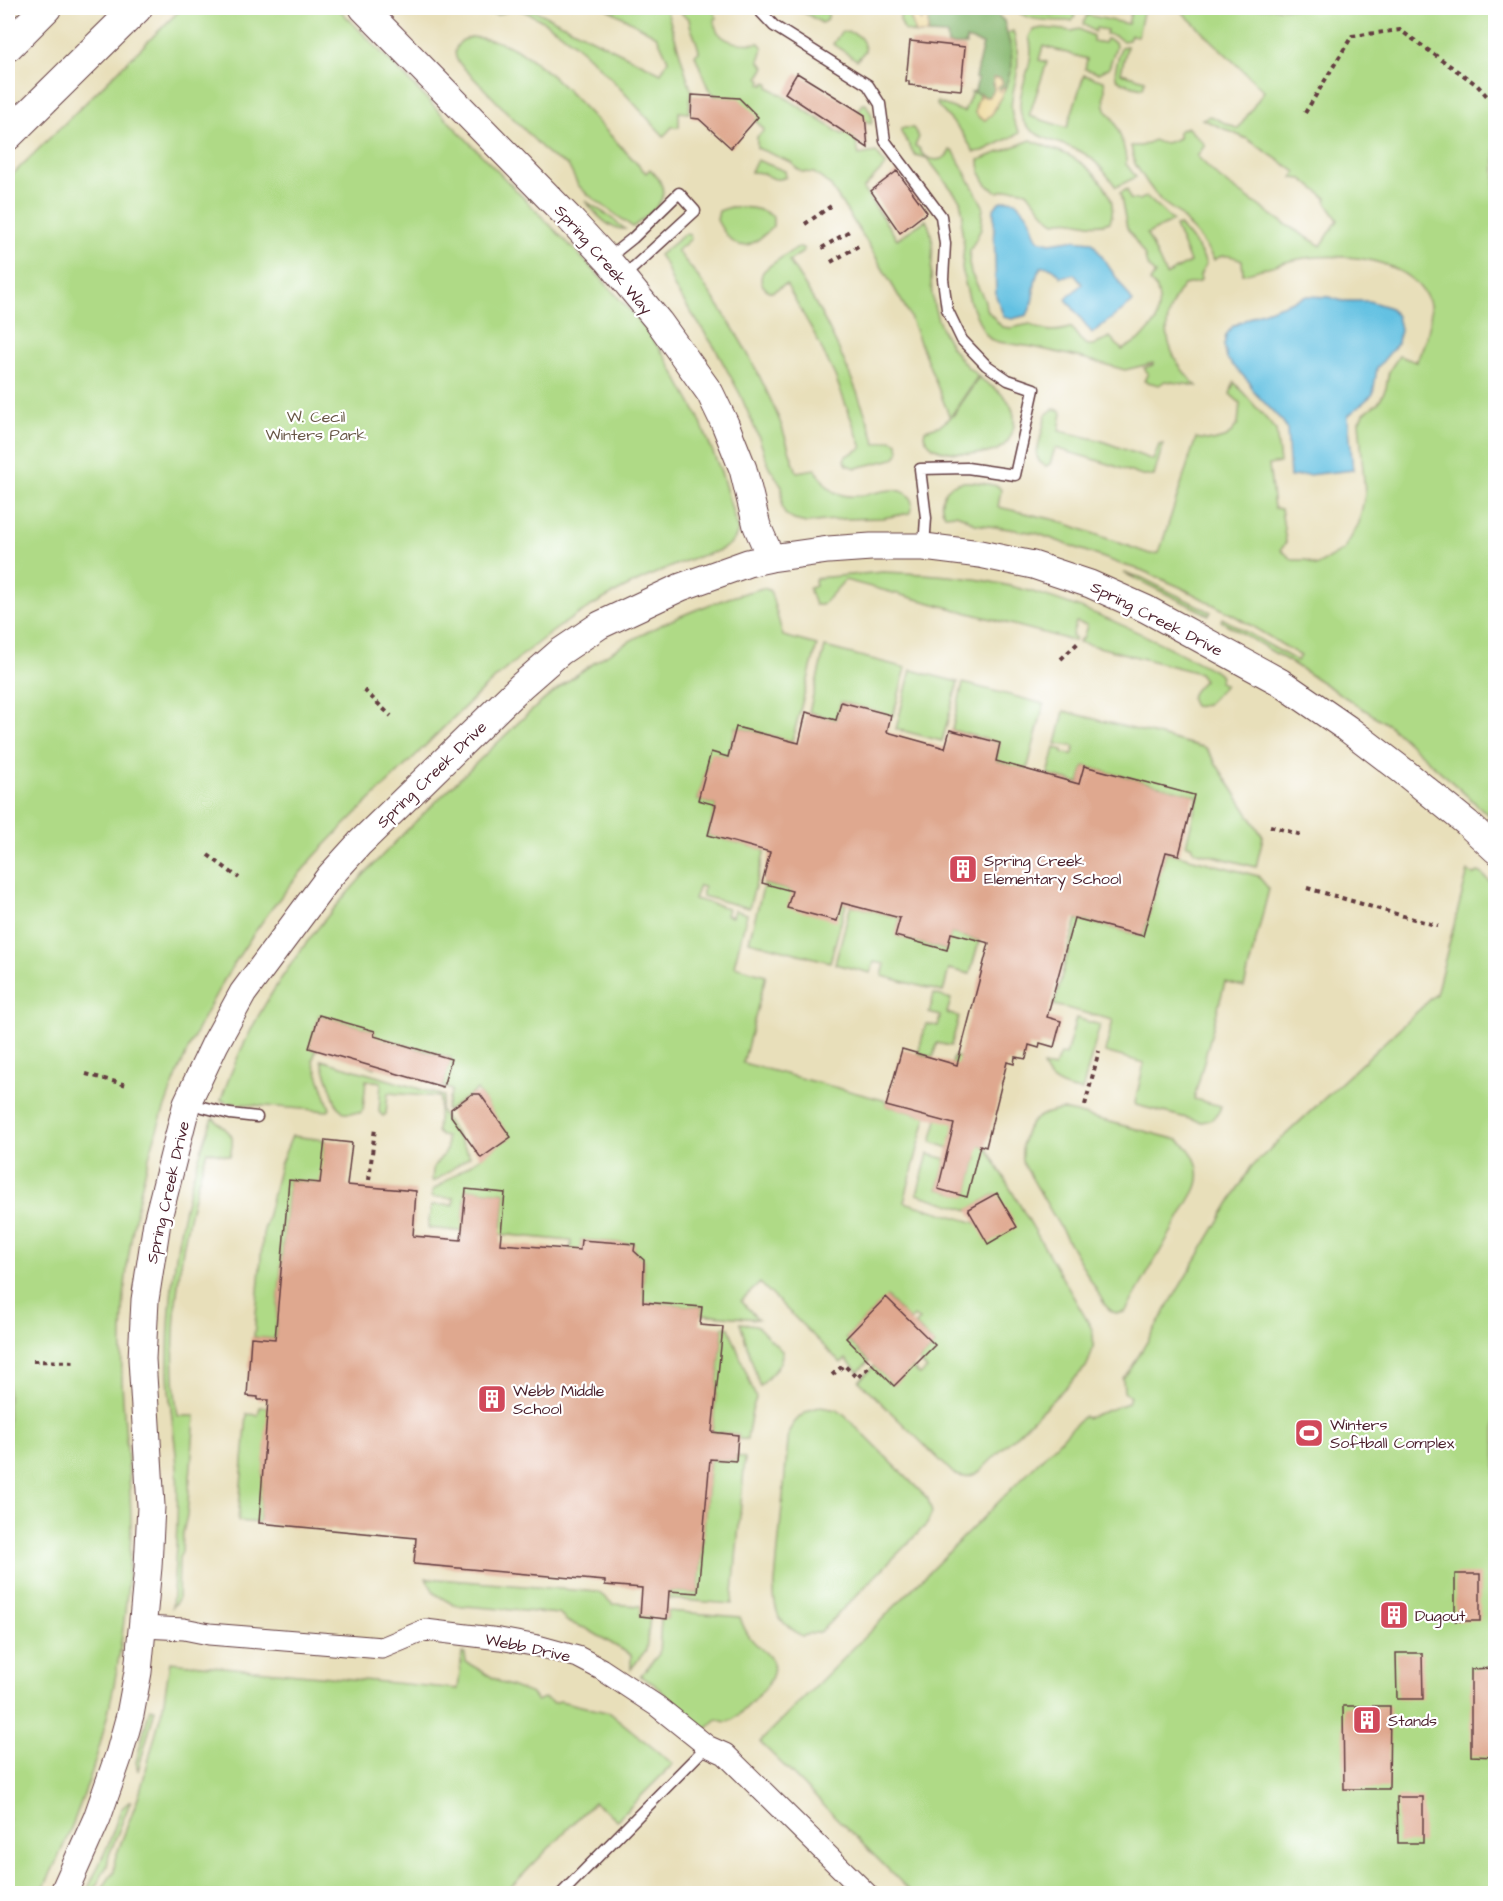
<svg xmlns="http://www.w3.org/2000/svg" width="1503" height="1901" font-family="'Architects Daughter',sans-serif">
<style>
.green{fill:#afda86;stroke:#7c7c58;stroke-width:1.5}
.forest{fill:#8bba73;stroke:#6a6c4f;stroke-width:1.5}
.sand{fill:#eeda9e;stroke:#9c7c64;stroke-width:1.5}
.water{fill:#64c1e2;stroke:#577086;stroke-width:1.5}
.building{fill:#dfa88f}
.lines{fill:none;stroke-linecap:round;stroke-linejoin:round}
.service-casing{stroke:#623c40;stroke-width:13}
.minor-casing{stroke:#623c40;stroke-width:23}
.tertiary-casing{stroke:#623c40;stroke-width:29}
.secondary-casing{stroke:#623c40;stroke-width:32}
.path{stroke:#623c40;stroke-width:4;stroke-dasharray:4.5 4.5;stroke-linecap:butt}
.service{stroke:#fff;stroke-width:10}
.minor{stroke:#fff;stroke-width:21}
.tertiary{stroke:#fff;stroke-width:27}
.secondary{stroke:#fff;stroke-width:30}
.labels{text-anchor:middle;stroke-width:4.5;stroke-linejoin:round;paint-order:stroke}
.street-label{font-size:16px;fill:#4a1f2b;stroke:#fff}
.park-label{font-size:16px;fill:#685746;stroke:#fff}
.poi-label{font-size:16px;fill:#4a1f2b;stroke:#fff;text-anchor:start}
</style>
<rect width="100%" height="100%" fill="#fff"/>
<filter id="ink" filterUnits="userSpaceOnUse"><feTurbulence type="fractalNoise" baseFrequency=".0167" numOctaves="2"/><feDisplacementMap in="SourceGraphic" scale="12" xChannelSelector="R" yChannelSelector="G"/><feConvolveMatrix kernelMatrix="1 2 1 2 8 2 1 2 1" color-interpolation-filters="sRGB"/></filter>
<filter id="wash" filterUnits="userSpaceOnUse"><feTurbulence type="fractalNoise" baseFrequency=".008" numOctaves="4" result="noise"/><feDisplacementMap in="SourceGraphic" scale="24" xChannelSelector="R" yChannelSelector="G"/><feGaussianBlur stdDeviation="1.35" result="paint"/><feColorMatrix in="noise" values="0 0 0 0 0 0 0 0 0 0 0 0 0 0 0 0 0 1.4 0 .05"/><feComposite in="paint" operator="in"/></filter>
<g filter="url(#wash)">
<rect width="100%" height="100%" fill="#e8dfba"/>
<path class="green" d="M182,8H338L590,266L640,322L666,358L698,416L721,472L738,531C735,540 731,545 722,549C713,554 701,555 691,559C645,576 599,599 559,627C505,665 459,712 412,759C379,792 344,824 313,858C273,903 238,953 209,1007C148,1121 118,1251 122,1380C124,1437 134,1495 130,1553C125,1642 109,1735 75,1818C65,1844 53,1869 41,1893H8V179Z
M470,8H530L661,73L668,60L657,36L606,8H666L691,90L689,113L679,112V127H672L664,136C621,91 576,31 516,8L497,15Z
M680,8H712L717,18L714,20C716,43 740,45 759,43L763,48L759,61L765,67L759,77L762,80L761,84L764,85L766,82L769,84V87L843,135L863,104H866L872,116L871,124L864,120L852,126L859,155L876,152L886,165L863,189L897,239L926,220C937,242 931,256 931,279C931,317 949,353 978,376L951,416H953L979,377C989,386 1001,391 1008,401C1019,417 1015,441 997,450C986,456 944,454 933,447C929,444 926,440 924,436L925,430L941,425L951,417L950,418L908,312L867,242L830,185L814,173L803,172L797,169L791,162L757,148V137L764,130L762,127L731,98L716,97L708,88L695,55L699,52C698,41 690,31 689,19L682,14Z
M796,8H828V19L822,23Z
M901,8H907L916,34L904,30L900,20Z
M1014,8H1034L1035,12L1054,15L1068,8L1075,16L1072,21C1053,20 1026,23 1014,8Z
M1132,8H1144L1138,36L1131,35L1129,40L1122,41L1116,36L1106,34L1107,30L1096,28L1095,32L1083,24L1087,15L1128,24Z
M1178,8H1495V821L1390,726L1295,665L1221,621L1222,618L1297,661L1301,656L1235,616L1182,588L1141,570L1123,565L1036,533L975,524L964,517L956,514L945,515C941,508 940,500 945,493C955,475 981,483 998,486L1001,490L998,507L1056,520L1150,554L1159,553L1196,438L1213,441L1227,437L1238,424L1240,403L1230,394L1234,382L1276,430L1280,463L1269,465L1274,508L1281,509L1286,542L1281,550L1293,560H1306L1316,566L1344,550L1359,523L1365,494L1359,421L1364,413L1379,402L1386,388L1389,371L1399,356L1416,362C1424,346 1433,323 1430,305C1429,298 1422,290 1418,285C1389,256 1344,254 1305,258C1284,261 1264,269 1243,274L1242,260C1232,256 1224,253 1214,260L1202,241L1178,213L1161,201L1148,184L1135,164L1131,146H1141L1154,140C1162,146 1170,142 1179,138V131L1187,127L1205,145L1197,156L1219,178L1285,224L1321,246L1338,220L1327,204L1326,198L1302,179L1292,178L1296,172L1247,139L1202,119L1210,116L1238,129L1264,91Z
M1043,28L1072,31L1079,29L1093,36V41L1104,43L1106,39L1115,42L1116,46L1109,68L1098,73L1085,69L1087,59L1043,46L1039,60L1047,62L1029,116L1067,128L1084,75L1104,81C1107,90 1102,99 1106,109C1108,116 1108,112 1112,117C1118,127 1127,153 1126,164L1136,177L1116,187C1107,175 1098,162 1085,154C1068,143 1029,139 1022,118C1013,90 1038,65 1029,37L1033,30Z
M1013,31C1017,45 1019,59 1017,73C1013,96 1005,111 1020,133L983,151L974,152L961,131L937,105V102L964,112L972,92L980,94L976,105L975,112L980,118L985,120C1002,106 1014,70 1011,48C1010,43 1008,38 1006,34Z
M841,32C855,31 864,36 865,51L857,60L833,44Z
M471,37C486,38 501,41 515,49C534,59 550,74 566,89C593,116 619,145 646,173L650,169C678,196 655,209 633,227L587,194L578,185L568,165L550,156L458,62C451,50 458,40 471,37Z
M1127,46L1121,73L1145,80L1143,88C1107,81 1114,77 1121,47Z
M901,128H913L919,137L915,146L919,148C923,161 945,165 950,150L954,152L983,206L981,229L970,251L969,263L971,273L985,301L986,309L1002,327L1011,328L1030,324C1040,332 1059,333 1071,327C1085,347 1088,351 1110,337L1122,350L1142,338L1156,322L1159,300L1157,289L1150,282L1155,274L1147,265L1144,254L1127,228L1120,193L1127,189L1130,199L1138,200L1147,197L1173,221L1147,234L1166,275L1190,262L1175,226L1179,225C1189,237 1201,249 1206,264L1200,275L1201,280L1198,282L1184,285C1155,321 1166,357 1197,386L1165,381L1159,385L1144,381L1148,373L1144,368L1153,365V363L1125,370L1082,358L1033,347L998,342L990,339L984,332L970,302L965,283L962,268L964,246L961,224L963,215L960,200L927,158L915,155L901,132Z
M1031,140C1041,145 1051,148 1061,152C1086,162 1122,192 1110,222C1088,230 1077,216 1055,222C1029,207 1038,180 998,192C984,186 979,175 979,160Z
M757,160L785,171L786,177C777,181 774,179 766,175C762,172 755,172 751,172Z
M585,201L606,214L625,229C607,230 596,213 585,201Z
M730,207C745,207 761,207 773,217V226C748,253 734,253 717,220L719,211Z
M685,234L690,235L691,239L678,250V252C720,301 754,359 779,419C786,437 790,455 797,472L815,469C821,477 825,486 833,491C859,508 893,476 911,498L912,505L910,513L883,518L843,519L806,523L794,520L785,514L782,507V486L769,467L759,438L740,394L715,348L674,287L666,265L659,255Z
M800,247L804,249L803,252L789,261C828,317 854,380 876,444L891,440L898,443L899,453L893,459L856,468L847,465L844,460L846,456L862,448L835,376L815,335L786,284L772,292C764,290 758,281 763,272C768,265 788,254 796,248Z
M1053,409L1060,410L1062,413L1059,431L1099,440L1153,460L1159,445L1163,444L1154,476H1142L1109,464L1055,448L1050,464L1046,466C1039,463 1036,459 1037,452L1046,415Z
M883,572C919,574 956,575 992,582C1072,598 1148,635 1220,674L1221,677L1219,682L1225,685C1216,694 1208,709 1194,706C1186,695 1197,688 1204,680L1199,673L1079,642L1080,639H1083L1087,625L1076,622L1072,636L1075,637L1074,641L845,580L822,605H815L809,588L816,586L815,580L817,578Z
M1124,573L1140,577L1211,612L1209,615Z
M763,588L769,590L771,593L783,636L817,645L792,741L736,727L728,757L711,753L698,800L716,805L708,835L765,850L749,908L702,896L704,887L699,886L694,899L728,908L726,915L732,917L734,910L747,914L734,966L766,975L743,1063L887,1101V1106L920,1115L932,1095L904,1202L976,1223L997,1193L968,1210L917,1194L928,1154L946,1159L938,1189L967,1196L977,1157L931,1142L954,1056L964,1059L956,1117L951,1138L986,1147L1091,1327C1096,1341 1093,1353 1086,1367L979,1472C970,1477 964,1479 954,1474L859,1381L874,1366L894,1385L912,1367L920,1375L927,1369L919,1361L935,1345L915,1325L919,1320L914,1316L910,1321L887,1297L846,1338L869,1361L858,1372L846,1359L841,1363L760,1283L741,1301L758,1319L701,1314L702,1307L638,1302L643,1293L644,1260L634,1251V1244L581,1240L580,1255H570L571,1241L489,1233L502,1226L505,1193L466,1189L463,1222L468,1232L428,1228L431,1205H453L454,1198L432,1197L433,1190L510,1137L477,1090L447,1111L446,1109L452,1090L443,1087L451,1058L384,1039L375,1068L365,1064L375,1031L319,1015L310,1048L316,1050L313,1060L330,1109L328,1111L228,1103L221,1100C273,943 405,833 519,722C589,657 670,612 763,588Z
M825,647L906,668L893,716L841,702L836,720L809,712Z
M911,670L958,682L942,741L896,729Z
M963,683L1044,704L1027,770L996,761L1000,743L952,730Z
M1064,711L1206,748L1263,837L1256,867L1194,851L1191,846L1186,845L1198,796L1084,766L1079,783L1048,775L1055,748L1063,750V753L1073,755L1074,746L1056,744Z
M1166,852L1258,876L1269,889L1244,987L1225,982L1194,1099L1221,1106C1218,1117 1212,1120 1202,1122L1136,1105L1135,1103L1144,1063L1105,1052L1113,1020L1054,1005L1077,919L1143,936Z
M1468,871L1473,875L1478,872L1481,873L1496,888L1495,1893H912L760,1742L1084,1416L1086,1418L1128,1403L1130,1396L1124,1392L1123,1378L1132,1367L1251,1167L1436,994Z
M764,884L846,904L830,962L749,941Z
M851,905L900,918L896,936L946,950L951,933L979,941L970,974L949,969L943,992L882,976L885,964L874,962L871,973L835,964Z
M934,994L951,999L947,1013L959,1017L951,1046L937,1043L933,1057L918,1053L926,1024L938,1026L940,1016L929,1013Z
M1076,1018L1100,1025L1082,1091C1065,1089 1048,1083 1043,1066L1054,1068L1060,1054L1066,1055Z
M321,1060L444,1096L440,1110L470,1156L434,1182L432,1181C433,1177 432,1170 434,1167C442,1152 449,1158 446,1137L441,1136L437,1132L440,1097L388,1093L386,1114L383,1116L379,1112L381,1082L366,1080L363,1110L360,1113H345L337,1106Z
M1064,1110L1178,1140C1196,1151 1204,1173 1194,1192L1126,1311C1117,1316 1111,1312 1105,1305L1022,1161C1020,1129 1032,1112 1064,1110Z
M213,1118C231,1135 236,1132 230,1156L207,1151C182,1228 165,1336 178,1416H195L187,1515L183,1533L182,1552L179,1558L178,1600L172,1607C175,1561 179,1513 177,1467C175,1435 169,1404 168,1372C167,1286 181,1197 213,1118Z
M292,1136L325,1140L321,1183L289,1180L275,1339L254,1337L263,1234L280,1165Z
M740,1323L756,1325L782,1351C783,1367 769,1375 760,1387Z
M723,1327L729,1328L756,1398L752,1410L747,1439H738V1434L712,1432Z
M260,1407H269L259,1523L238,1521L247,1414L258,1415Z
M820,1407L837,1410L845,1416L928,1499L932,1513L927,1524L820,1632L802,1636C782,1623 775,1619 774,1593L789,1431C796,1418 806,1410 820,1407Z
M737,1456L745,1458L732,1604L669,1599V1591L698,1593L710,1459L736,1461Z
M426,1578L598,1592L613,1604L641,1606L640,1616L650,1617L646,1650L631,1669V1655L587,1629L568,1622L559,1614L454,1605L435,1594Z
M668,1611L740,1617C746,1636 753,1642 767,1654C790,1675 747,1706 733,1720L725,1722L717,1719L704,1731L654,1684L640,1676L659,1654L661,1618L667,1619Z
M462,1653L465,1654L466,1662L502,1683L532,1694L537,1701L544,1698L554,1703L560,1701L610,1713L673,1764L617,1820L594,1802L505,1893H99L114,1871L115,1859L140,1792L163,1706L170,1662L458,1689Z
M150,1708L155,1709L138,1771L136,1762Z
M131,1800L109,1855L107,1866L92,1893H86L108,1845L121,1809Z"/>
<path class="forest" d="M919,8H990L1004,21L1011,49L1012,66L1005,89L1003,87L999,92L998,88L993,83L994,90L989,97H985L980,94L972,92L975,91L978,79L975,78L983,44L966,39V45H948L947,35L928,34V17L921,21L916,13Z"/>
<path class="sand" d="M907,8H919L916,13L921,21L928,16V34H916Z
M993,78H1000L1003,83L998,87L999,91L1003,87L1005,89L992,114L985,120L980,118L975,113L976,105L980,94L985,97H989L994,90Z"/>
<path class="water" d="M1007,200L1015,201C1021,207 1028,213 1031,221C1033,228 1034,233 1038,240L1050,243L1071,240L1092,242L1133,302L1092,333L1066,299L1082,284L1074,274L1061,277C1056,270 1051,265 1041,267C1031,281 1037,300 1027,315L1012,319L1004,317L996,296L994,227V209L999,202Z
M1307,296L1329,297L1342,301H1369L1388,307L1397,316L1400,329L1398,343L1377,368L1373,394L1348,416L1353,470L1290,477L1287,430L1283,422L1254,392L1249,382L1227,359L1224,346L1226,335L1233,326L1257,314Z"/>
<g id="blocks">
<path class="building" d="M910,41L965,47L961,90L909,85V81H906Z
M797,73L865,115L868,148L785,93Z
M692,95L739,98L758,117L731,148L699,119L691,118Z
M897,171L927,212L900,233L871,191Z
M841,702L891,715L887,732L945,748L950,730L1000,743L996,761L1079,784L1084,766L1194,795L1179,855L1166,852L1143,936L1074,918L1047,1017L1061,1021L1054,1047L1040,1043L1039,1048L1029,1045L1026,1059L1015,1057L1014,1064L1007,1062L986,1147L980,1145L967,1197L938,1189L954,1124L886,1106L902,1049L957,1065L989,943L951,933L947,950L895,936L900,918L842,903L837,921L787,908L792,891L762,883L770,852L708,835L716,805L698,800L711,752L728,757L736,727L799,743L806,712L836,720Z
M319,1015L375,1031L374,1036L451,1059L443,1087L309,1048Z
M472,1094H480L511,1137L481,1158L451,1116V1109Z
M325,1140L352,1143L347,1185L416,1191L413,1236L461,1240L466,1189L505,1193L500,1244L580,1250L581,1240L635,1244L634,1251L644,1260L643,1302L702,1307L700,1325L723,1327L712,1432L738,1435L736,1461L710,1459L698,1593L669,1591L667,1619L640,1616L642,1588L605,1585V1581L414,1564L416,1538L259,1523L268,1400H258V1397L247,1396L251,1337L275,1339L289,1180L320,1183Z
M997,1193L1017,1227L988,1244L968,1209Z
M886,1297L935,1345L894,1386L846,1338Z
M1455,1574H1480V1621H1455Z
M1396,1653H1422L1423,1699H1397Z
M1496,1668V1757L1471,1756V1669Z
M1343,1706H1390L1389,1789H1344Z
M1397,1797H1423V1843H1398Z"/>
</g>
</g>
<g filter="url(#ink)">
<use href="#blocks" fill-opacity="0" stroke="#623c40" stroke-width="1.5"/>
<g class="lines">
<g class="service-casing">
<path id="service" d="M757,8L774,26L868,85L880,104L885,141L941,216L945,244L943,279L947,309L962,340L986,365L1008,380L1034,389L1015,475L967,468L920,469L926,518L924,547
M608,258L633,238L679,193L695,211L623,277
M187,1103L230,1114L257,1117
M561,1894L707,1746"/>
</g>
<g class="minor-casing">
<path id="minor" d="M143,1627L184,1629L209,1634L382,1648L425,1630L500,1639L538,1646L578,1657L601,1669L657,1706L707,1746L725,1754L867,1894"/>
</g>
<g class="tertiary-casing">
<path id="tertiary" d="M363,8L569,218L607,259L659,322L710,393L725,424L743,469L757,526L771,558
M63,1894L97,1818L119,1755L130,1715L138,1672L148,1567L151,1506L142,1359L145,1300L157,1222L187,1103L215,1044L243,993L330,876L360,843L521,686L560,652L600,625L681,587L748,563L771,558L828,550L871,547H924L980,554L1033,565L1090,584L1146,609L1280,682L1348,729L1403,771L1467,823L1496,850"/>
</g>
<g class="secondary-casing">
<path id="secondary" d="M8,46L46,8
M8,135L137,8"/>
</g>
<path class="path" d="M1305,113L1352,36L1400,30L1477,85L1496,106
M805,224L834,204
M822,248L851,230
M831,262L860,245
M1061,659L1079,642
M364,690L391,716
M1270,826L1302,835
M208,855L239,878
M1307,888L1438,926
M86,1074L127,1085
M1085,1105L1099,1051
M369,1180L375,1128
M33,1361L76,1362
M832,1375L844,1365L857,1378L872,1364"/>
<use href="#service" class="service"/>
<use href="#minor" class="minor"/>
<use href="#tertiary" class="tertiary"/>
<use href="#secondary" class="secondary"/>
</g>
</g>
<defs>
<g id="building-square" transform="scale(1.5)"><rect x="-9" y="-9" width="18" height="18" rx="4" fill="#d1495b" stroke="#fff"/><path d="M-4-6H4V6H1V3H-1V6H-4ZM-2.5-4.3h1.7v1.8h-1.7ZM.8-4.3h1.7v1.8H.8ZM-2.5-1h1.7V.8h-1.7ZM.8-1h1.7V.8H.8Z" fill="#fff"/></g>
<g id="stadium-square" transform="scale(1.5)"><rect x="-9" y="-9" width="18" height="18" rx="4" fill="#d1495b" stroke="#fff"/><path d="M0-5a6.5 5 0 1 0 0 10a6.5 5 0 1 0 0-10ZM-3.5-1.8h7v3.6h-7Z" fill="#fff"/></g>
</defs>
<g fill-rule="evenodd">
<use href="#building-square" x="963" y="869"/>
<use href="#building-square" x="492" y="1399"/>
<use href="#stadium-square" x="1309" y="1433"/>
<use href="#building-square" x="1394" y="1615"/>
<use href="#building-square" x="1367" y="1720"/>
</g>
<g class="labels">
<g class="street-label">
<text transform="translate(604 259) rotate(49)" y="6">Spring Creek Way</text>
<text transform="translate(1157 618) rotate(27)" y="6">Spring Creek Drive</text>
<text transform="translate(431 774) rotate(-44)" y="6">Spring Creek Drive</text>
<text transform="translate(167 1192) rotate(-77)" y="6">Spring Creek Drive</text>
<text transform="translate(528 1647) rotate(12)" y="6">Webb Drive</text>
</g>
<g class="park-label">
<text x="316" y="422">W. Cecil<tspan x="316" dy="18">Winters Park</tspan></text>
</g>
<g class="poi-label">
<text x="984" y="866">Spring Creek<tspan x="984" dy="18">Elementary School</tspan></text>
<text x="513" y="1396">Webb Middle<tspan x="513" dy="18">School</tspan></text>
<text x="1330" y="1430">Winters<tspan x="1330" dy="18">Softball Complex</tspan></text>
<text x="1415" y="1621">Dugout</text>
<text x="1388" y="1726">Stands</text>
</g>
</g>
<rect width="1503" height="1901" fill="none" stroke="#fff" stroke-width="30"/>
</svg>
